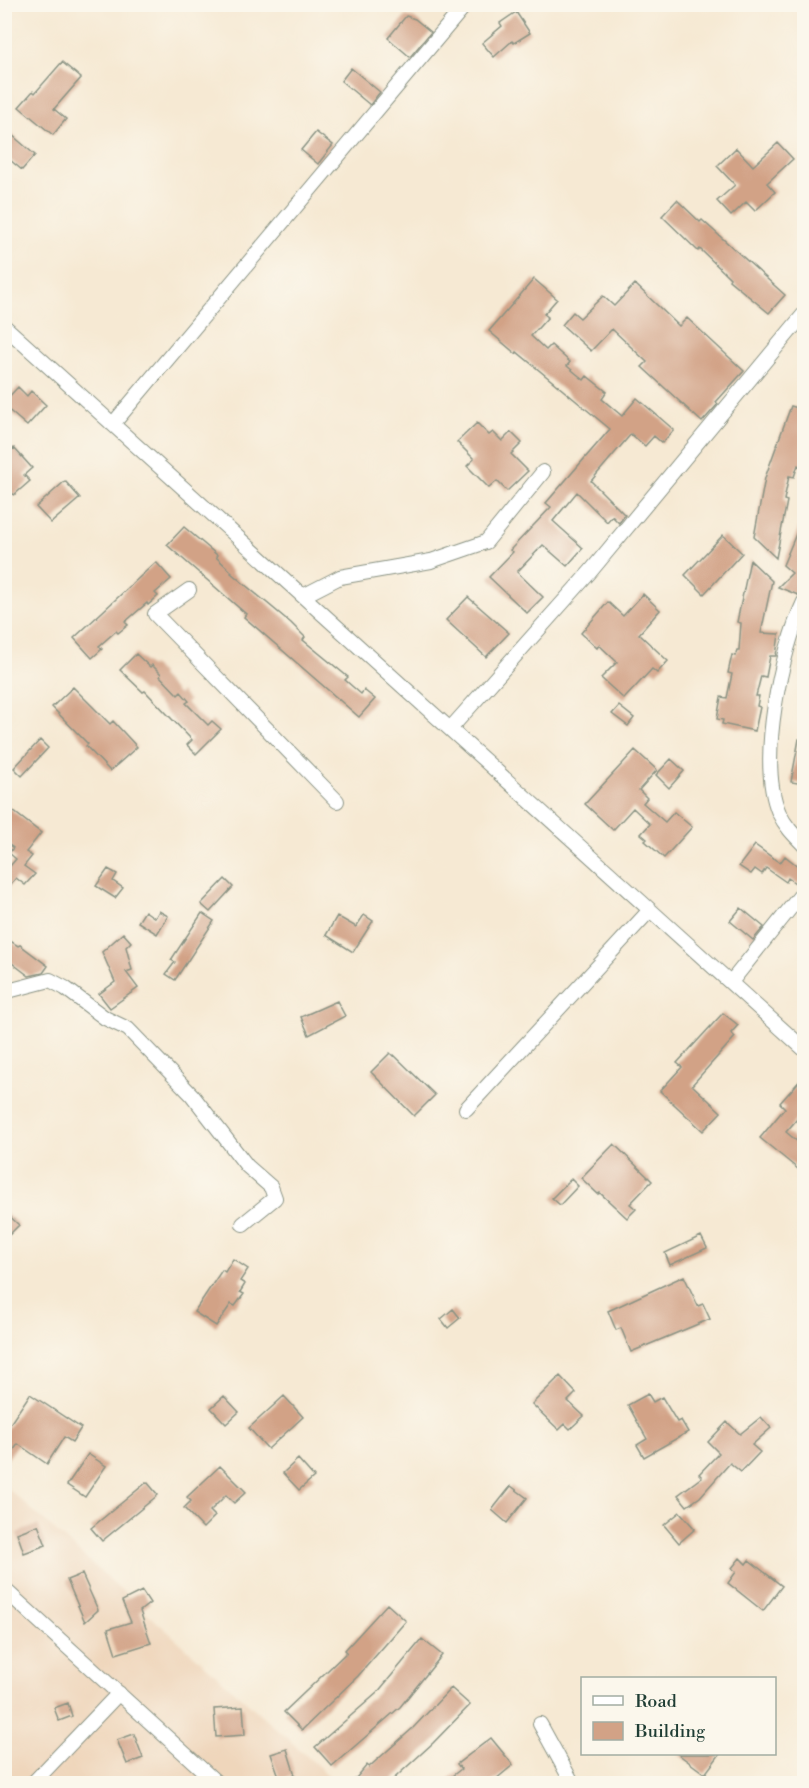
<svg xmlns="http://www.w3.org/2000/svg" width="809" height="1788" font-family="'Libre Bodoni',serif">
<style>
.built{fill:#efd6bb}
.building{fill:#d2a286}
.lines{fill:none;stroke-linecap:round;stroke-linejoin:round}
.minor-casing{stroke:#8a9384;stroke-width:16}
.minor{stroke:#fff;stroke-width:14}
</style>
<rect width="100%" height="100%" fill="#fbf7ec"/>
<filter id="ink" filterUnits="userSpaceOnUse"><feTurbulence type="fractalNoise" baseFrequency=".0167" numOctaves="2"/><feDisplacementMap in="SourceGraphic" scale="12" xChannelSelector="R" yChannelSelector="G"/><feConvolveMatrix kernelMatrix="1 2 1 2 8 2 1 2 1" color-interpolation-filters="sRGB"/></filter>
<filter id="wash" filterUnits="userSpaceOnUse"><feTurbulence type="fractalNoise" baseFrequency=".008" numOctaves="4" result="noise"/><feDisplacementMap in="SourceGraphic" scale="24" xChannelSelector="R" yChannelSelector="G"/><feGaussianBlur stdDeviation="1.35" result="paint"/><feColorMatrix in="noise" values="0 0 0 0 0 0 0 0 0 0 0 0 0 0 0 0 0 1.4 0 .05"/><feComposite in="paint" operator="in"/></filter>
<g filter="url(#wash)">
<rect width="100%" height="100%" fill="#f6e9d3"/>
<path class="built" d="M5,1486L337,1783H5Z"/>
<g id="blocks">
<path class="building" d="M516,12L530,33L514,43L512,41L494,57L482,43L502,26L500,23Z
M406,16L415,19L431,32L410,57L388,38Z
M62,62L81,78L54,109L66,119L53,135L19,107L33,91L35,93Z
M351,68L380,92L370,105L341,81Z
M4,128L35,155L22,170L4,155Z
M316,132L333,145L318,164L301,150Z
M778,143L793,159L767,183L775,192L755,211L746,202L731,216L717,201L735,185L717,166L736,148L753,166Z
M677,200L700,222L702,220L785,295L769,313L729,280L730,278L700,249L698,251L662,216Z
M534,279L557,299L544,314L548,317L531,336L546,350L551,345L570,362L567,366L584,380L587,376L607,392L602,399L622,416L637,398L674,430L662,443L654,436L645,446L631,434L591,481L625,515L619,523L612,516L607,522L577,492L553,521L583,548L567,566L543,545L517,572L543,597L527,613L489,577L513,552L510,550L551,507L546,503L610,429L517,352L516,354L489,331Z
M635,284L679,326L687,318L744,371L716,402L718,404L702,422L642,367L647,362L612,329L591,351L562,325L573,312L580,318L603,296L614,306Z
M18,387L27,396L31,391L46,405L27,426L4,406V402Z
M791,406L804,410V468L798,465L794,477L789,476L784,500L787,501L776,558L754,537L765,478Z
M477,423L489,435L493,432L502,441L511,432L522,443L511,454L528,471L507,491L497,481L489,488L467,466L474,459L457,442Z
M14,448L32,468L24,475L30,481L14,495L4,485V457Z
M65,481L80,498L51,523L36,507Z
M804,515V578L798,595L778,587L792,573L783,565Z
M184,527L217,555L216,557L232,572L231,573L291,623L305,637L303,640L348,677L345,680L361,694L364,690L375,699L359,717L244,617L246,614L167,545Z
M723,535L742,553L704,594L685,575Z
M750,560L772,581L761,633L779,634L776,656H770L766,677L761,676L756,696H759L757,706L760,707L755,731L722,724L723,720L717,719L721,697L727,698L732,674L728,673L732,655L735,656L737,650H739L741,623L737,622Z
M156,562L171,579L155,593L158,596L148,605L147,603L125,622L128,625L118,633L116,631L99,646L102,649L92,658L74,638Z
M643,594L660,610L639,634L668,661L657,673L652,669L624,699L601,678L617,662L599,645L597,648L581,633L608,602L623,616Z
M468,597L509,633L486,657L446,620Z
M136,654L150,667L152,665L161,674L160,676L178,695L181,692L189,701L186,703L208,725L212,721L221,729L196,754L187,745L192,740L145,691L143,692L120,670Z
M73,687L110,724L113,721L137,747L110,771L86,746L88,744L52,707Z
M619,706L634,718L628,726L612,714Z
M799,739H804V784L791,782Z
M40,740L48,748L22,776L14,768Z
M635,750L657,770L639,790L647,798L643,803L665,822L674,812L692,827L664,858L645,841L647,839L641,834L650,824L633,808L613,830L585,804Z
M671,759L684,771L669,788L656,775Z
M4,804L41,833L26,852L32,856L24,866L35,874L25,885L16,878L4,892V873L16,859L9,853L13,848L4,841Z
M755,845L780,863L785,856L804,871V876L798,885L788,878L786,882L766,868L762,874L755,869L751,874L739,866Z
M108,869L117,874L113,881L123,888L115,898L96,886Z
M225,879L233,887L210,912L201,904Z
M741,908L764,927L753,940L730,921Z
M145,911L155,918L159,911L168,916L157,934L138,922Z
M202,913L214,921L175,980L166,974L175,962L171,960Z
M364,915L373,921L353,952L326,935L337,916L356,927Z
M123,933L131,942L126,947L132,970L126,972L138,988L110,1008L99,994L115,982L102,952Z
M4,937L18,946L20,945L48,966L43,973L29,976L4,957Z
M337,1001L345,1016L309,1035L301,1017Z
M723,1013L738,1025L731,1033L735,1037L692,1085L721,1112L703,1131L660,1091L682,1067L677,1063Z
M390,1053L393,1056L394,1055L435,1095L414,1116L371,1072Z
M804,1076V1111L786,1132L804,1147V1174L760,1138L785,1108L780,1103Z
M614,1144L652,1181L630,1204L636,1209L627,1218L600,1193L598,1194L581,1178Z
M571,1179L578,1186L560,1205L552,1198Z
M4,1211L19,1225L4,1240Z
M701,1236L707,1248L670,1265L665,1253Z
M233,1259L248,1269L240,1281L245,1284L240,1292L244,1294L235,1306L231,1304L216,1326L194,1312L222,1270L225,1272Z
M684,1276L698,1306L703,1304L710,1319L631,1352L621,1328L616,1330L608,1311Z
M453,1309L460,1318L448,1328L441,1319Z
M560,1376L576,1393L568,1401L584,1416L570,1429L565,1424L559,1430L532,1404Z
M30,1394L81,1428L72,1442L64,1437L47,1464L18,1444L4,1464V1433Z
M648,1394L653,1402L662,1397L677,1422L681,1420L688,1432L644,1457L637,1445L647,1439L628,1405Z
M224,1396L239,1412L226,1424L211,1408Z
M284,1396L303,1417L268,1449L249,1428Z
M761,1417L771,1428L752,1445L760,1452L741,1472L730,1463L700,1497L687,1506L678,1495L702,1477L699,1474L719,1453L708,1442L727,1422L740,1434Z
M88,1454L106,1466L85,1497L67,1485Z
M298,1459L314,1477L299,1490L283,1473Z
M220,1466L246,1492L234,1503L226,1495L210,1511L215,1516L203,1528L184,1508L191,1501L187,1497Z
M147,1482L158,1495L102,1541L91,1528Z
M511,1486L527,1498L507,1523L492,1510Z
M680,1512L695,1529L679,1543L664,1525Z
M38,1525L46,1545L24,1553L17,1533Z
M740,1558L746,1564L749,1560L782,1586L763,1611L728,1583L736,1572L732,1568Z
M82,1574L98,1610L85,1622L67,1580Z
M142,1591L150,1603L140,1611L151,1643L116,1654L108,1629L131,1622L122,1601Z
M387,1604L406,1621L358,1676L302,1730L284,1712L347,1652L345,1650Z
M422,1639L442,1655L400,1707L332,1766L315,1747L377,1693Z
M451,1688L470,1705L433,1743L388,1784H351L367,1765L369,1767L413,1728Z
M68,1703L72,1716L59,1721L54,1708Z
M243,1707L245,1735L216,1737L214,1709Z
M134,1734L143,1758L127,1764L117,1740Z
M491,1738L513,1765L490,1784H442L461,1769L457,1764Z
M287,1749L295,1775L280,1779L271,1754Z
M678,1754H720L705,1774Z"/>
</g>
</g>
<g filter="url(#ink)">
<use href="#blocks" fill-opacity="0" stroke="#8a9384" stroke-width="1.5"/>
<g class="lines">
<g class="minor-casing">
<path id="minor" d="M4,326L804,1049
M113,424L466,4
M189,590L155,614L337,801
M303,596L340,577L431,561L486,542L543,472
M804,602C781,651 757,762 779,813C785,826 794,835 804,845
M450,729L590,572L804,314
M731,982L804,891
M4,992L50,980L65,988L105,1018L128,1029L192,1095L247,1166L271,1187L275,1198L243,1224
M466,1109L650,910
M4,1589L218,1784
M540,1724L573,1784
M32,1784L119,1693"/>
</g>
<use href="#minor" class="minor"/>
</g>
</g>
<rect width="809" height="1788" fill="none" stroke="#fbf7ec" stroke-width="24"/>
<rect x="581" y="1677" width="195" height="78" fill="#fbf7ec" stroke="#a3ada2" stroke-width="1.5"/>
<rect x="593" y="1696" width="30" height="9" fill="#ffffff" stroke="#a3ada2" stroke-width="1.5"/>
<text x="635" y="1707" font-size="18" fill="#1f3d34">Road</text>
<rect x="593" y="1722" width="30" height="18" fill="#d2a286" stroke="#a3ada2" stroke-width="1.5"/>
<text x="635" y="1737" font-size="18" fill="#1f3d34">Building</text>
</svg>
